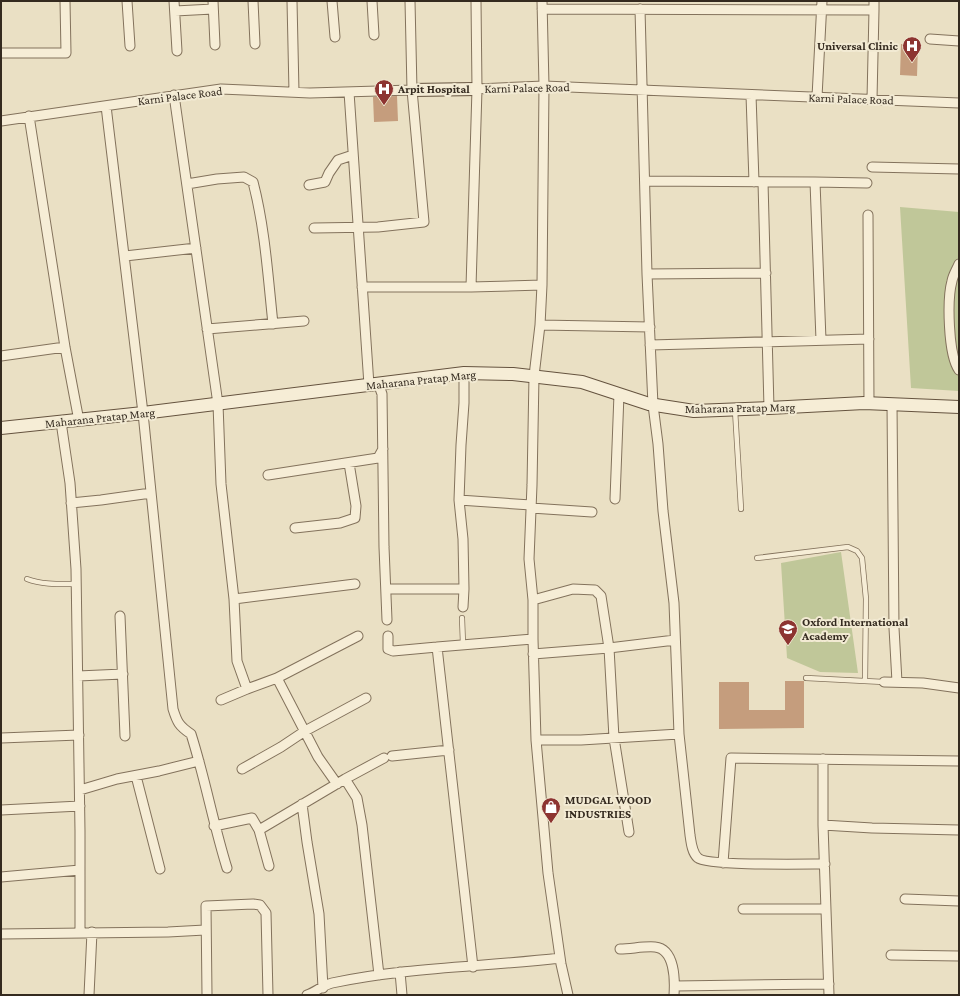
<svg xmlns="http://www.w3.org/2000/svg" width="960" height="996" font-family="'Crimson Pro',serif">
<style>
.green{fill:#c0c799}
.building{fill:#c59d7d}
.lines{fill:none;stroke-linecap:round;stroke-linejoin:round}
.lane-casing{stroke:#83725c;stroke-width:6}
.street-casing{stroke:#83725c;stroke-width:11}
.secondary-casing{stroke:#65533f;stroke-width:14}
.lane{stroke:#f6edd6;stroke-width:4.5}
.street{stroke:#f6edd6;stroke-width:9}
.secondary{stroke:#f6edd6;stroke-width:12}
.labels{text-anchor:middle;stroke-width:4;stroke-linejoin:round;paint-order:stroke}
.poi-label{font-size:12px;font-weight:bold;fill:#342a1f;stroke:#f2ead3;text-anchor:start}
.street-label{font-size:12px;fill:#342a1f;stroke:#f2ead3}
</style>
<rect width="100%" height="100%" fill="#eae0c4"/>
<path class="green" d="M900,207L959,212V391L911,388Z
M841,552L858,673L820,672L787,658L781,563Z"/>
<path class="building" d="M901,44L918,45L917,76L900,75Z
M397,96L398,121L374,122L373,97Z
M785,681H804V728L719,729V682H749V710H785Z"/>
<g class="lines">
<g class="lane-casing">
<path id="lane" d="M735,410L741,509
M757,558L848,547L857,551L862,558L866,599L865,681
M27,579C43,585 60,584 77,584
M462,618L463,644
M806,678L884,682"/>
</g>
<g class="street-casing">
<path id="street" d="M127,1L130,46
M174,1L177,51
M213,1L215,45
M253,1L255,44
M292,1L294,92
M332,1L335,37
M372,1L374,35
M542,1L544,86L542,285L540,325L534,376L532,485L529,559L533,600V639L536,740L548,873L561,964L568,995
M542,9L874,10V1
M175,11L213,9
M930,39L959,41
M1,53H66L65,1
M477,89L544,86L959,103
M349,92L369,385
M174,95L218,404L221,484L234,599L237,661L247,689
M751,95L754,182
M817,97L822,1
M872,99L874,10
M106,106L143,413L173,709C177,722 179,726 191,734C205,778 213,823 227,868
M29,116L65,347L79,421
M1,121L221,89L310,93L412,90
M872,167L959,169
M645,181L815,182L867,183
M763,182L769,408
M815,182L821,340
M187,184L217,179L244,177L253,182C265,228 268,277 273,324
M309,185L325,182L329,173L338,160L353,155
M868,215L869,403
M314,228L378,227L424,222L412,90L410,1
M125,256L196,248
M959,264C957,269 953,275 952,281C947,299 948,355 959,370
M647,274L766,273
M362,287H471L542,285
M471,287L477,89L476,1
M540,325L650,327
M207,329L304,321
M650,345L869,339
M1,356L65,347
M378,383L382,394L384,547L387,620
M892,404L894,628L897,682
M61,422L70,483L76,569L80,831V932
M268,475L378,458L383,449
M615,499L619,394
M459,500L531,505
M71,503L101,500L151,493
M531,508L592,512
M295,528L340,523L355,518L356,506L349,463
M386,589H464L463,539L459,500L461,445L464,403V373
M234,599L355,584
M533,600L573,589L595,590L601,596L609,648L614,738L629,832
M463,607L464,589
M120,616L125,736
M388,636V649L393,651L437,647
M533,654L609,648L675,640
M78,676L123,674
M277,678L318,757L337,784
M884,682L923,683L959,688
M221,700L247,689L277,678L358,636
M679,734L690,835C691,842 692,853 698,858C707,866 806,864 825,864
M1,738L79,735
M536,740H581L679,734L674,603L663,511L658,444L653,405L647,274L640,9
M392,756L449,750
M823,759V825L829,995
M242,769L281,747L305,731L366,698
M136,776L160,869
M345,779L357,798L362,825L379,975
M80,790L117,779L159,771L199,761
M302,804L307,842L319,914L323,988
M1,810L80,806
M823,825L872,828L959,830
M214,826L252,818L259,830L269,866
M259,830L345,779L384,758
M723,863L731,758L959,761
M1,877L80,870
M905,899L959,901
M743,909H826
M1,934L168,932L205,930
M620,949C631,949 644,946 655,947C675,949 675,980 674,995
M891,955L959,956
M473,967L437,647L533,639
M400,972L402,995
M675,986L829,984
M89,995L92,932
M207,995L206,906L253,904L260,905L266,913L268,995
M307,995C316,992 323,985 332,983C407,967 484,967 560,958"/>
</g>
<g class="secondary-casing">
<path id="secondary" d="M412,90L477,89
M1,428L143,413L464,373L513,374L582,382L649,404L694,411L769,408L864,403L959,407"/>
</g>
<use href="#lane" class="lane"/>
<use href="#street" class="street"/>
<use href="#secondary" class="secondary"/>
</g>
<defs>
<g id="hospital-pin" transform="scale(1)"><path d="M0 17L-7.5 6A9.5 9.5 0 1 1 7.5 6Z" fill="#8d3431" stroke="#f2ead3"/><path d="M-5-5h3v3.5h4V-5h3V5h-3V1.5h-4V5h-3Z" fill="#fff"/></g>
<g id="school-pin" transform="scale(1)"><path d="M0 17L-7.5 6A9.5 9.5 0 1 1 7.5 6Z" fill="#8d3431" stroke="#f2ead3"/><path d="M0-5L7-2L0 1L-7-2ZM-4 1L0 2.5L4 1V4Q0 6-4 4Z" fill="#fff"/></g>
<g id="shop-pin" transform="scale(1)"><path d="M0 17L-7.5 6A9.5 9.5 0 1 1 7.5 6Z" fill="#8d3431" stroke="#f2ead3"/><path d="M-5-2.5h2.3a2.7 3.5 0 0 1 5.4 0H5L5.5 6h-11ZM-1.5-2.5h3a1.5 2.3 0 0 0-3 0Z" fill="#fff"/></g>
</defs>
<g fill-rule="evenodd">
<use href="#hospital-pin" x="912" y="46"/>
<use href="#hospital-pin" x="384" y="89"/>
<use href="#school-pin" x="788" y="629"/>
<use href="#shop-pin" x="551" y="807"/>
</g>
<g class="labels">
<g class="poi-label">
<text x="898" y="50" text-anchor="end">Universal Clinic</text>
<text x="398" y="93">Arpit Hospital</text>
<text x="802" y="626">Oxford International<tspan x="802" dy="14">Academy</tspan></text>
<text x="565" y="804">MUDGAL WOOD<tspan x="565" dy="14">INDUSTRIES</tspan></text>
</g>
<g class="street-label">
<text transform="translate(527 88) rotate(-1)" y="4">Karni Palace Road</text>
<text transform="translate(180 96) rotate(-7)" y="4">Karni Palace Road</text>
<text transform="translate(851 99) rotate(2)" y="4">Karni Palace Road</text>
<text transform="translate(421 380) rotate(-6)" y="4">Maharana Pratap Marg</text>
<text transform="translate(740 408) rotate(-1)" y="4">Maharana Pratap Marg</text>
<text transform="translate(100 418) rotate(-6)" y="4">Maharana Pratap Marg</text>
</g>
</g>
<rect width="960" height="996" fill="none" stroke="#342a1f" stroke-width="4"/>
</svg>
